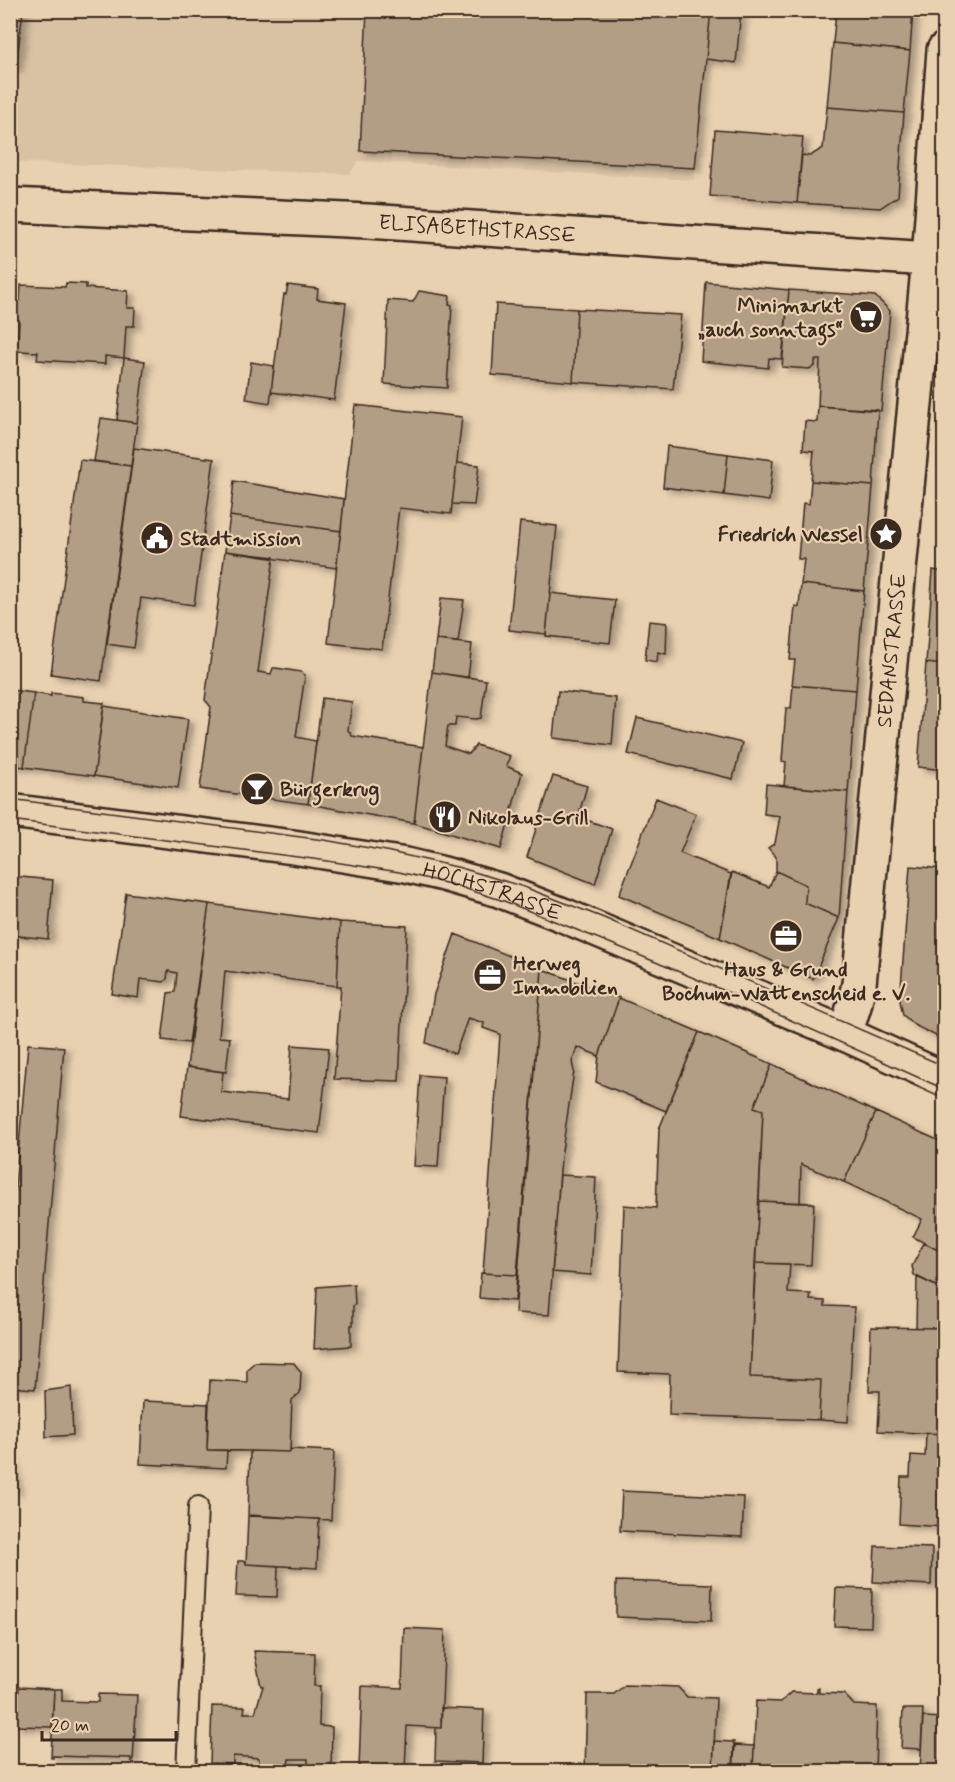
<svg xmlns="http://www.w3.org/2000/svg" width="955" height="1782" font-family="Mynerve,sans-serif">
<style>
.built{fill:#d8c2a4}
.building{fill:#b29e84;stroke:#3b2a1e;stroke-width:1.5;filter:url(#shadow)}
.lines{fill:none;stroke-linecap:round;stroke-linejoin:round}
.service-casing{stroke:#3b2a1e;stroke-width:22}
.minor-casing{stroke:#3b2a1e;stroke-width:38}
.tertiary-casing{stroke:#3b2a1e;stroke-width:38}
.service{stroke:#e8d1b1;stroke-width:18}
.minor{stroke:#e8d1b1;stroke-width:33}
.tertiary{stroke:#e8d1b1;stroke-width:33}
.tram{stroke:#3b2a1e;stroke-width:1.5}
.labels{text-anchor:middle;stroke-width:4.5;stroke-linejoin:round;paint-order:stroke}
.street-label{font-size:21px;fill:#3b2a1e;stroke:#e8d1b1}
.poi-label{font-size:21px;font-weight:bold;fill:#3b2a1e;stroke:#e8d1b1;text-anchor:start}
</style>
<defs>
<filter id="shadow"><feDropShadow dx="6" dy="4" stdDeviation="3" flood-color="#0004"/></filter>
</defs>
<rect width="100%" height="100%" fill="#e8d1b1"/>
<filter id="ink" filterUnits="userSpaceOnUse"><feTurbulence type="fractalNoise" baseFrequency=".0167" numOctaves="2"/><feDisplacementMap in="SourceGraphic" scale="12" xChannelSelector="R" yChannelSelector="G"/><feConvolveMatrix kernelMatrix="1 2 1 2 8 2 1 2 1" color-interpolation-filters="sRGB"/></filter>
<g filter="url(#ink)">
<path class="built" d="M23,11H711L694,180L358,161L350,174L11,162V110Z"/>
<path class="building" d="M10,10H23L16,68H10Z
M367,10H711L695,168L360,151Z
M711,10H741L736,63L706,59Z
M836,10H913L910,51L833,43Z
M833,43L910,51L904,113L827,107Z
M827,107L904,113L898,196L880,208L797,203L802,155L810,156L823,148Z
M715,130L803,137L797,203L710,196Z
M706,282L789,290L782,359L769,358L768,368L701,361Z
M66,283L86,284V288L128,291L127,308H135L134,326H126L124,358L105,356V364L37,360L38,352L17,351L19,320L12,319L13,299L20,300L21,285L65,287Z
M288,285L318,289L317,299L346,303L334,400L271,392L284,294L286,295Z
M789,290L875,296L890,311L881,411L818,406L820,360H815V366L809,369L782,367Z
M419,291L450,296L449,304L452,305L447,388L384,384L388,300L413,302Z
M496,304L577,309L573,382L492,375Z
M577,309L681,315L673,389L573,382Z
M124,358L145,361L137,423L117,420Z
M251,362L274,366L270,403L246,399Z
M355,405L462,417L451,514L399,508L382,649L328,643Z
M818,406L878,410L873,486L811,481L814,451L803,450L805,421L817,422Z
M101,418L137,423L131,466L94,461Z
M667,446L728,454L724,495L663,487Z
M134,448L214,459L194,605L141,598L134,648L107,644Z
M728,454L773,460L769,501L724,495Z
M80,460L131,466L101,681L51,674Z
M457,463L479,465L474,505L452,504Z
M234,481L344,499L341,531L230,516Z
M811,481L873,486L864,591L801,584L804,559H798L803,503L809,504Z
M230,516L341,531L336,568L225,551Z
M520,522L557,526L546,634L509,630Z
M225,551L274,557L258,672L271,674L273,668H276L301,672L305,675L296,737L316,741L308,804L200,789L211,707L205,700Z
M933,570L944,572V665L926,663Z
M801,584L864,591L856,690L792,685L795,660H790L795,606L799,607Z
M550,593L615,600L610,643L546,636Z
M441,598L464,600L458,642L436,640Z
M649,621L667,623L666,654L658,652L657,662L645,660Z
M436,640L472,644L468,678L432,672Z
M926,663L944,665V770L918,767Z
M432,672L486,680L481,718L476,719L456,717L455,726H448L445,746L469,754L476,745L510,756L506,766L522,773L501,849L414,823Z
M793,685L856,690L848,792L784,786L786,762L782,761L786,708H791Z
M10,690L34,693L24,767L10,765Z
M558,691L616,698L612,745L553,738Z
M34,693L51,696V693L84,697V701L104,703L94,776L24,767Z
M322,698L352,702L348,730L352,736L423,747L414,823L308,804Z
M104,706L188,719L178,788L94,776Z
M637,718L742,743L733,779L628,754Z
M553,776L587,786L578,817L612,829L595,884L527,857Z
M766,784L848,792L839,918L805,903L806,885L776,871V857L768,848L775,843L780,816L764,814Z
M656,798L696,814L680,853L731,874L720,938L619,895Z
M910,866L944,869V1040L914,1025L903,1015L900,1001Z
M776,871L806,885L805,903L839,918L813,979L720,938L732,872L769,887Z
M10,876L53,880L48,939L10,935Z
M126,893L209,904L189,1043L162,1040L168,993L175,992L177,973L168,971L167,979L164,982L140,979L138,998L112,994Z
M209,904L340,922L337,986L225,971L219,1037L230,1038L226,1072L187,1067Z
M340,922L407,926L399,1081L334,1079L341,986H337Z
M455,934L542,969L517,1275L483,1273L500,1034L483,1028L484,1023L468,1018L455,1054L426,1043L434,994Z
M542,969L619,998L599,1056L577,1047L572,1062L574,1071L561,1158L549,1315L515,1313Z
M619,998L699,1032L666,1111L596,1082L599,1056Z
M699,1032L772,1064L754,1107L763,1110L750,1377L821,1380L819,1420L669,1415L670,1374L618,1372L624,1205L656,1208L659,1129Z
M28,1044L64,1047L35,1389L10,1387V1243Z
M292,1045L329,1048L319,1133L181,1116L187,1067L223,1072L221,1092L288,1099Z
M772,1064L876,1112L844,1182L801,1164L800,1203L759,1201L763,1110L754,1107Z
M420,1075L444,1077L438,1167L414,1166Z
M876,1112L944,1143V1253L913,1237L922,1219L844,1182Z
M560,1175L596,1177L591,1275L552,1272Z
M759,1201L814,1203L811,1265L755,1263Z
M924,1243L944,1253V1290L914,1275L912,1266Z
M755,1263L790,1264L788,1293L811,1294L810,1300L825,1301V1306L854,1307L848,1422L819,1420L821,1380L750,1377Z
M481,1273L517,1275L515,1301L479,1298Z
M917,1277L944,1290V1328H916Z
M354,1284L355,1305L353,1306V1325H351V1346L314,1349L317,1287Z
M871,1327L944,1328V1434L878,1431L880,1391H869Z
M255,1362L294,1363L301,1372L300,1393L292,1400L290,1452L207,1450L210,1380L247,1382V1369Z
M71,1387L73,1435L46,1437L45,1391Z
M143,1401L208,1404L207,1450H227L226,1468L140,1464Z
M926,1433L944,1434V1527L899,1524L901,1477H910L911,1455L925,1456Z
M10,1449L16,1490H10Z
M290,1449L334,1451L331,1520L248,1515L250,1451L290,1452Z
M622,1491L744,1497L742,1537L620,1531Z
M248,1516L319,1519L317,1568L246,1564Z
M875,1546L932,1548L931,1585L873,1582Z
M238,1561H246V1564L278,1566L277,1597L236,1596Z
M616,1581L712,1584L711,1621L616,1617Z
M836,1588L872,1589L871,1627L834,1626Z
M404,1628L445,1630L441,1728L407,1726L405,1770L359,1768L362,1686L402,1688Z
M254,1651L315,1653L314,1686H320L319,1726L332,1727L331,1769L308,1768V1759H289L288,1767L281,1770H266L259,1765V1758L233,1756V1764L210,1763L212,1706L245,1707L244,1713H255L263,1686H261Z
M625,1685L678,1687L687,1697L716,1698L713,1772H585L587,1694H614Z
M19,1687L54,1689L52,1727L15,1726Z
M817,1688H819V1693L844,1694L854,1705L877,1706L875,1772H753L756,1701L781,1702L791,1692L817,1693Z
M54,1689H62V1701L98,1702V1694L137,1695L133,1761H131V1758L53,1756V1758H51Z
M441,1708L484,1710L482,1763L435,1761L436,1728H441Z
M903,1709H923L921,1749L901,1748Z
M923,1717L944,1718V1772H920Z
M714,1741L734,1742L733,1772H713Z
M735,1745L754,1746L753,1772H733Z"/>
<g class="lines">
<g class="service-casing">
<path id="service" d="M186,1772L198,1506"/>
</g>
<g class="minor-casing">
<g id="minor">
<path id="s1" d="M10,205L368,221L944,260"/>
<path id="s2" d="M845,1034L854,1006L859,984L929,259L944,50"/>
</g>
</g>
<g class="tertiary-casing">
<g id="tertiary">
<path id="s3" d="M10,811L293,847L406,865L444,874L499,890L563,915L845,1034L944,1079"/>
</g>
</g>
<use href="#service" class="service"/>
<use href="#minor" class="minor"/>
<use href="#tertiary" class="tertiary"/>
<path class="tram" d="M10,799L324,840L386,851L461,868L524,887L604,918L944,1066
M10,820L321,860L399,872L454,885L504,901L622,948L737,996L944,1089"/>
</g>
</g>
<defs>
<g id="supermarket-disc" transform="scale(1.725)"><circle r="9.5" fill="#3b2a1e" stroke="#e8d1b1"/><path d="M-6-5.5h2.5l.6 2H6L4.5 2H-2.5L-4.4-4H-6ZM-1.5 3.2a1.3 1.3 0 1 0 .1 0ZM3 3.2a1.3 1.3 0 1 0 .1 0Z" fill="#fff"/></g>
<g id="sight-disc" transform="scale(1.725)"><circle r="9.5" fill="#3b2a1e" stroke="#e8d1b1"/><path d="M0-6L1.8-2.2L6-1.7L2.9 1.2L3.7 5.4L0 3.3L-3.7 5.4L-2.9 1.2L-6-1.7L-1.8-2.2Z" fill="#fff"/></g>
<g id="civic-disc" transform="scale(1.725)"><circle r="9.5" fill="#3b2a1e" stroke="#e8d1b1"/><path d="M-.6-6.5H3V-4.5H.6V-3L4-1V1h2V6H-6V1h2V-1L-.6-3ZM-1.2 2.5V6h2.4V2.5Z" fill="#fff"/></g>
<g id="bar-disc" transform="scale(1.725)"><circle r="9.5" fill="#3b2a1e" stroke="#e8d1b1"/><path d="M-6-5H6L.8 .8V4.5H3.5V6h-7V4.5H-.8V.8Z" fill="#fff"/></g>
<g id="restaurant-disc" transform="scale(1.725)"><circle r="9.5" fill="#3b2a1e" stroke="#e8d1b1"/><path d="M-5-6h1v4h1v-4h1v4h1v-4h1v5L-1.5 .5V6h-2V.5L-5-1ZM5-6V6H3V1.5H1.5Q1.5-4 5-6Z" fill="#fff"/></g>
<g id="office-disc" transform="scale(1.725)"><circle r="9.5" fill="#3b2a1e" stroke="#e8d1b1"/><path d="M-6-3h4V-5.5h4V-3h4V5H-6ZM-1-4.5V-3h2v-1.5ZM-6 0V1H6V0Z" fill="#fff"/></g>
</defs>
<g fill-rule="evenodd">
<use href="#supermarket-disc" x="866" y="317"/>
<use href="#sight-disc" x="886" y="534"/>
<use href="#civic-disc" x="157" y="538"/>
<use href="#bar-disc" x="257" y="789"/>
<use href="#restaurant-disc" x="445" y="817"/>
<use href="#office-disc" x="786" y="936"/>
<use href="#office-disc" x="490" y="975"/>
</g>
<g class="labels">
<g class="street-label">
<text dy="7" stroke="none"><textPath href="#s1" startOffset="468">ELISABETHSTRASSE</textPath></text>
<text dy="7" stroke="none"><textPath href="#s2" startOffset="387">SEDANSTRASSE</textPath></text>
<text dy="7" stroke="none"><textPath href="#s3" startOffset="490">HOCHSTRASSE</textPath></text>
</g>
<g class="poi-label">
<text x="843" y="312" text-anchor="end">Minimarkt<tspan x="843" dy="24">„auch sonntags“</tspan></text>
<text x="863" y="541" text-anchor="end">Friedrich Wessel</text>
<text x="180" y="545">Stadtmission</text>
<text x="280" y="796">Bürgerkrug</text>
<text x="468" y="824">Nikolaus-Grill</text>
<text x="513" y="970">Herweg<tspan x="513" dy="24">Immobilien</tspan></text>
<text x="786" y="976" text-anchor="middle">Haus &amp; Grund<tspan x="786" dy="24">Bochum-Wattenscheid e. V.</tspan></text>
</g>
</g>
<rect width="955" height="1782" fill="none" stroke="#e8d1b1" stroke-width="36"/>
<rect x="18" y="18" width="919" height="1746" fill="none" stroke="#3b2a1e" stroke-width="2" filter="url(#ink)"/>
<path d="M42 1731v9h134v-9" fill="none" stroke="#3b2a1e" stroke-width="3"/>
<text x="51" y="1731" font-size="18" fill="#3b2a1e" stroke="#e8d1b1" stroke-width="4.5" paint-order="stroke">20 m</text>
</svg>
